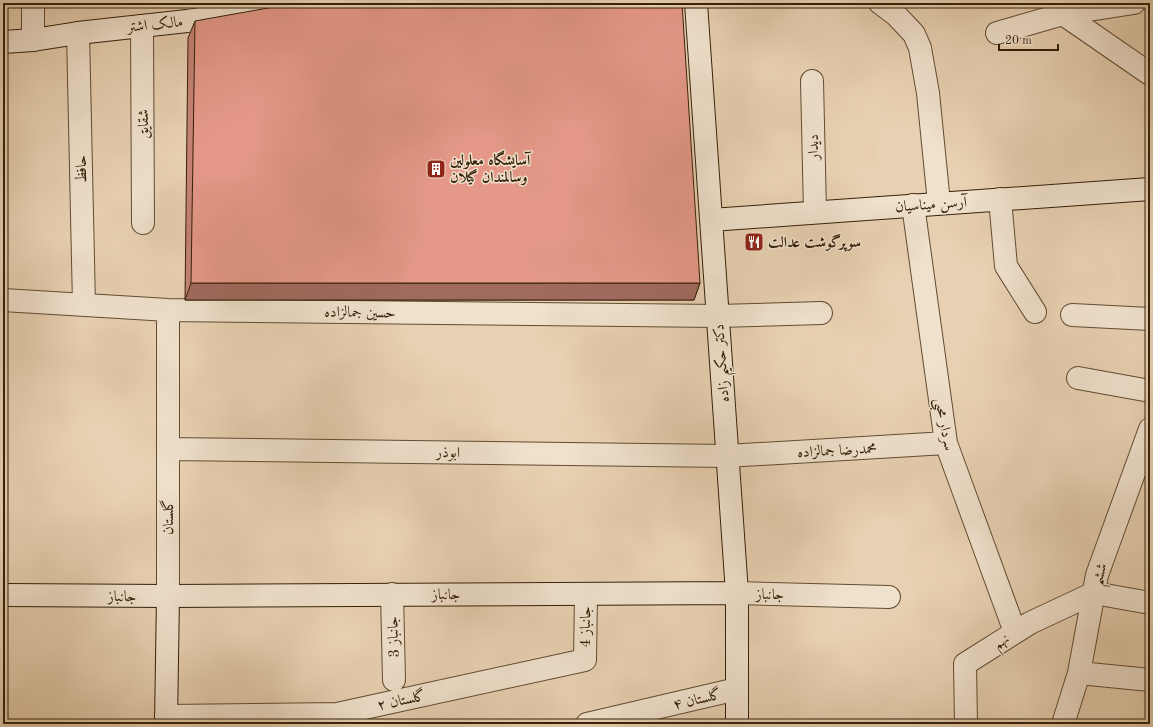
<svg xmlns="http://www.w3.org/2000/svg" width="1153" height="727" font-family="'Old Standard TT',Amiri,serif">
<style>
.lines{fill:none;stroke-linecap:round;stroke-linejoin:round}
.street-casing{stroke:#614c32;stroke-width:24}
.secondary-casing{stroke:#342008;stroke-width:24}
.street{stroke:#f0e1cd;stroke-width:22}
.secondary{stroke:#f0e1cd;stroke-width:22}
.wall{fill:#c58375;stroke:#342008}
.shaded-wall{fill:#a06a5f;stroke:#342008}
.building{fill:#e59888;stroke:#342008}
.labels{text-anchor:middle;stroke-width:3;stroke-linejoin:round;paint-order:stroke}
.street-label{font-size:15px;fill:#342008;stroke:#f0e1cd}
.poi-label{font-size:15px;font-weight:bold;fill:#342008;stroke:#f0e1cd;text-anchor:start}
</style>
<rect width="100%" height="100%" fill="#e8d1b2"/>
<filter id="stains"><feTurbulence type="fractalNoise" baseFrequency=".005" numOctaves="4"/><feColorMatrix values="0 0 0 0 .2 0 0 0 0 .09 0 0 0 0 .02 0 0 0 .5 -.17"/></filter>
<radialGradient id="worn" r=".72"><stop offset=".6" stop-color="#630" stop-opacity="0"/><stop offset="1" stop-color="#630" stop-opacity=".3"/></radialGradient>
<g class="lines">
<g class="street-casing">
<path id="street" d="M880,3L896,15L914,34L920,48L928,93L939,203
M1061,6L1063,14L1150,74
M142,26L143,223
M78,33L84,305
M997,33L1063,14L1134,3
M33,40V3
M812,81L815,212
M1000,199L1006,266L1035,312
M913,205L946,443L1015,632
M3,300L168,310L718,316L821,313
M1072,315L1150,319
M1078,378L1150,391
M168,449L727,456L946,443
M737,593L889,597
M392,594L394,680
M168,596V310
M1079,673L1150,680
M166,716L337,714L585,660L586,594
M587,724L737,689
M966,724L965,664L1030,623L1094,593L1150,603
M1063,724L1079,673L1097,575L1150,429"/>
</g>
<g class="secondary-casing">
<path id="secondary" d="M696,3L737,593V724
M3,42L33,40L78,33L187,21L307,3
M711,220L1150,189
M3,595L168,596L737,593
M166,724L168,596"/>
</g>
<use href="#street" class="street"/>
<use href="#secondary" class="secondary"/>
</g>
<path class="wall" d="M195,21L700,283L694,300H185L188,38Z"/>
<path class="shaded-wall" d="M191,283H700L694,300H185Z"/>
<path class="building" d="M296,3H682L700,283H191L195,21Z"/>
<defs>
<g id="building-square" transform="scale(1)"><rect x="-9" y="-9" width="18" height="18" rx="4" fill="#8f2418" stroke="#f0e1cd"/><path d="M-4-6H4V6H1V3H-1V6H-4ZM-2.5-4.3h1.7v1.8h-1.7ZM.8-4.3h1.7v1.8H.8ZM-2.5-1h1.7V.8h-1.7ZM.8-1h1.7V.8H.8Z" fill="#fff"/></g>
<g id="restaurant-square" transform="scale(1)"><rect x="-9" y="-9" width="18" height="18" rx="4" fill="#8f2418" stroke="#f0e1cd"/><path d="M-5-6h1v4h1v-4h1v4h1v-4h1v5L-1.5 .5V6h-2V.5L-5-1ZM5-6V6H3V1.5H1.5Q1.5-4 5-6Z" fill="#fff"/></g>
</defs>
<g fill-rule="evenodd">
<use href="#building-square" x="436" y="169"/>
<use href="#restaurant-square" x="754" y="242"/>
</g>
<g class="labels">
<g class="street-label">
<text transform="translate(155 24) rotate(-6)" y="5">مالک اشتر</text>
<text transform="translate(143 124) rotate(-90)" y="5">شقایق</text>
<text transform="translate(813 147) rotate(-91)" y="5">دیدار</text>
<text transform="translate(81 169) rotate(-91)" y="5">حافظ</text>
<text transform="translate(931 204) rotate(-4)" y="5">آرسن میناسیان</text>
<text transform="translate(360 312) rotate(1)" y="5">حسین جمالزاده</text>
<text transform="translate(721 363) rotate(-94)" y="5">دکتر حکیم زاده</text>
<text transform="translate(945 424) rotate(79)" y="5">سردار محبی</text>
<text transform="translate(837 450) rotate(-3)" y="5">محمدرضا جمالزاده</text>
<text transform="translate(448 452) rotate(1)" y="5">ابوذر</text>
<text transform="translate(168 517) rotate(-90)" y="5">گلستان</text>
<text transform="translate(1099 574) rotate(-74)" y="5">ششم</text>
<text x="446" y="599">جانباز</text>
<text transform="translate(770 594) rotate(1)" y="5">جانباز</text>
<text x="122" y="601">جانباز</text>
<text transform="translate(585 627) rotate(-89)" y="5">جانباز 4</text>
<text transform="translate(393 637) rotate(-92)" y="5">جانباز 3</text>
<text transform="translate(1001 641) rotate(-32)" y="5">نهم</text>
<text transform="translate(697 699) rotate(-13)" y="5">گلستان ۴</text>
<text transform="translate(401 700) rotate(-12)" y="5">گلستان ۲</text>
</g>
<g class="poi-label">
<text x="450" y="165">آسایشگاه معلولین<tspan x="450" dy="17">وسالمندان گیلان</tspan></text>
<text x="768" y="247">سوپرگوشت عدالت</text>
</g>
</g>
<rect width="1153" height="727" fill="none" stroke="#e8d1b2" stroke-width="16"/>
<rect x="4" y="4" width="1145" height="719" fill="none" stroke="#342008" stroke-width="2"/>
<rect x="8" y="8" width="1137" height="711" fill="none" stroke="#342008"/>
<path d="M999 44v6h59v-6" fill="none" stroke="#342008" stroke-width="2"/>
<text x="1005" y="44" font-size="12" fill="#342008" stroke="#f0e1cd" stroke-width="3" paint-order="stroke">20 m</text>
<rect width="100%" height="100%" filter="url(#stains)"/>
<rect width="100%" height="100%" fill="url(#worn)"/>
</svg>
